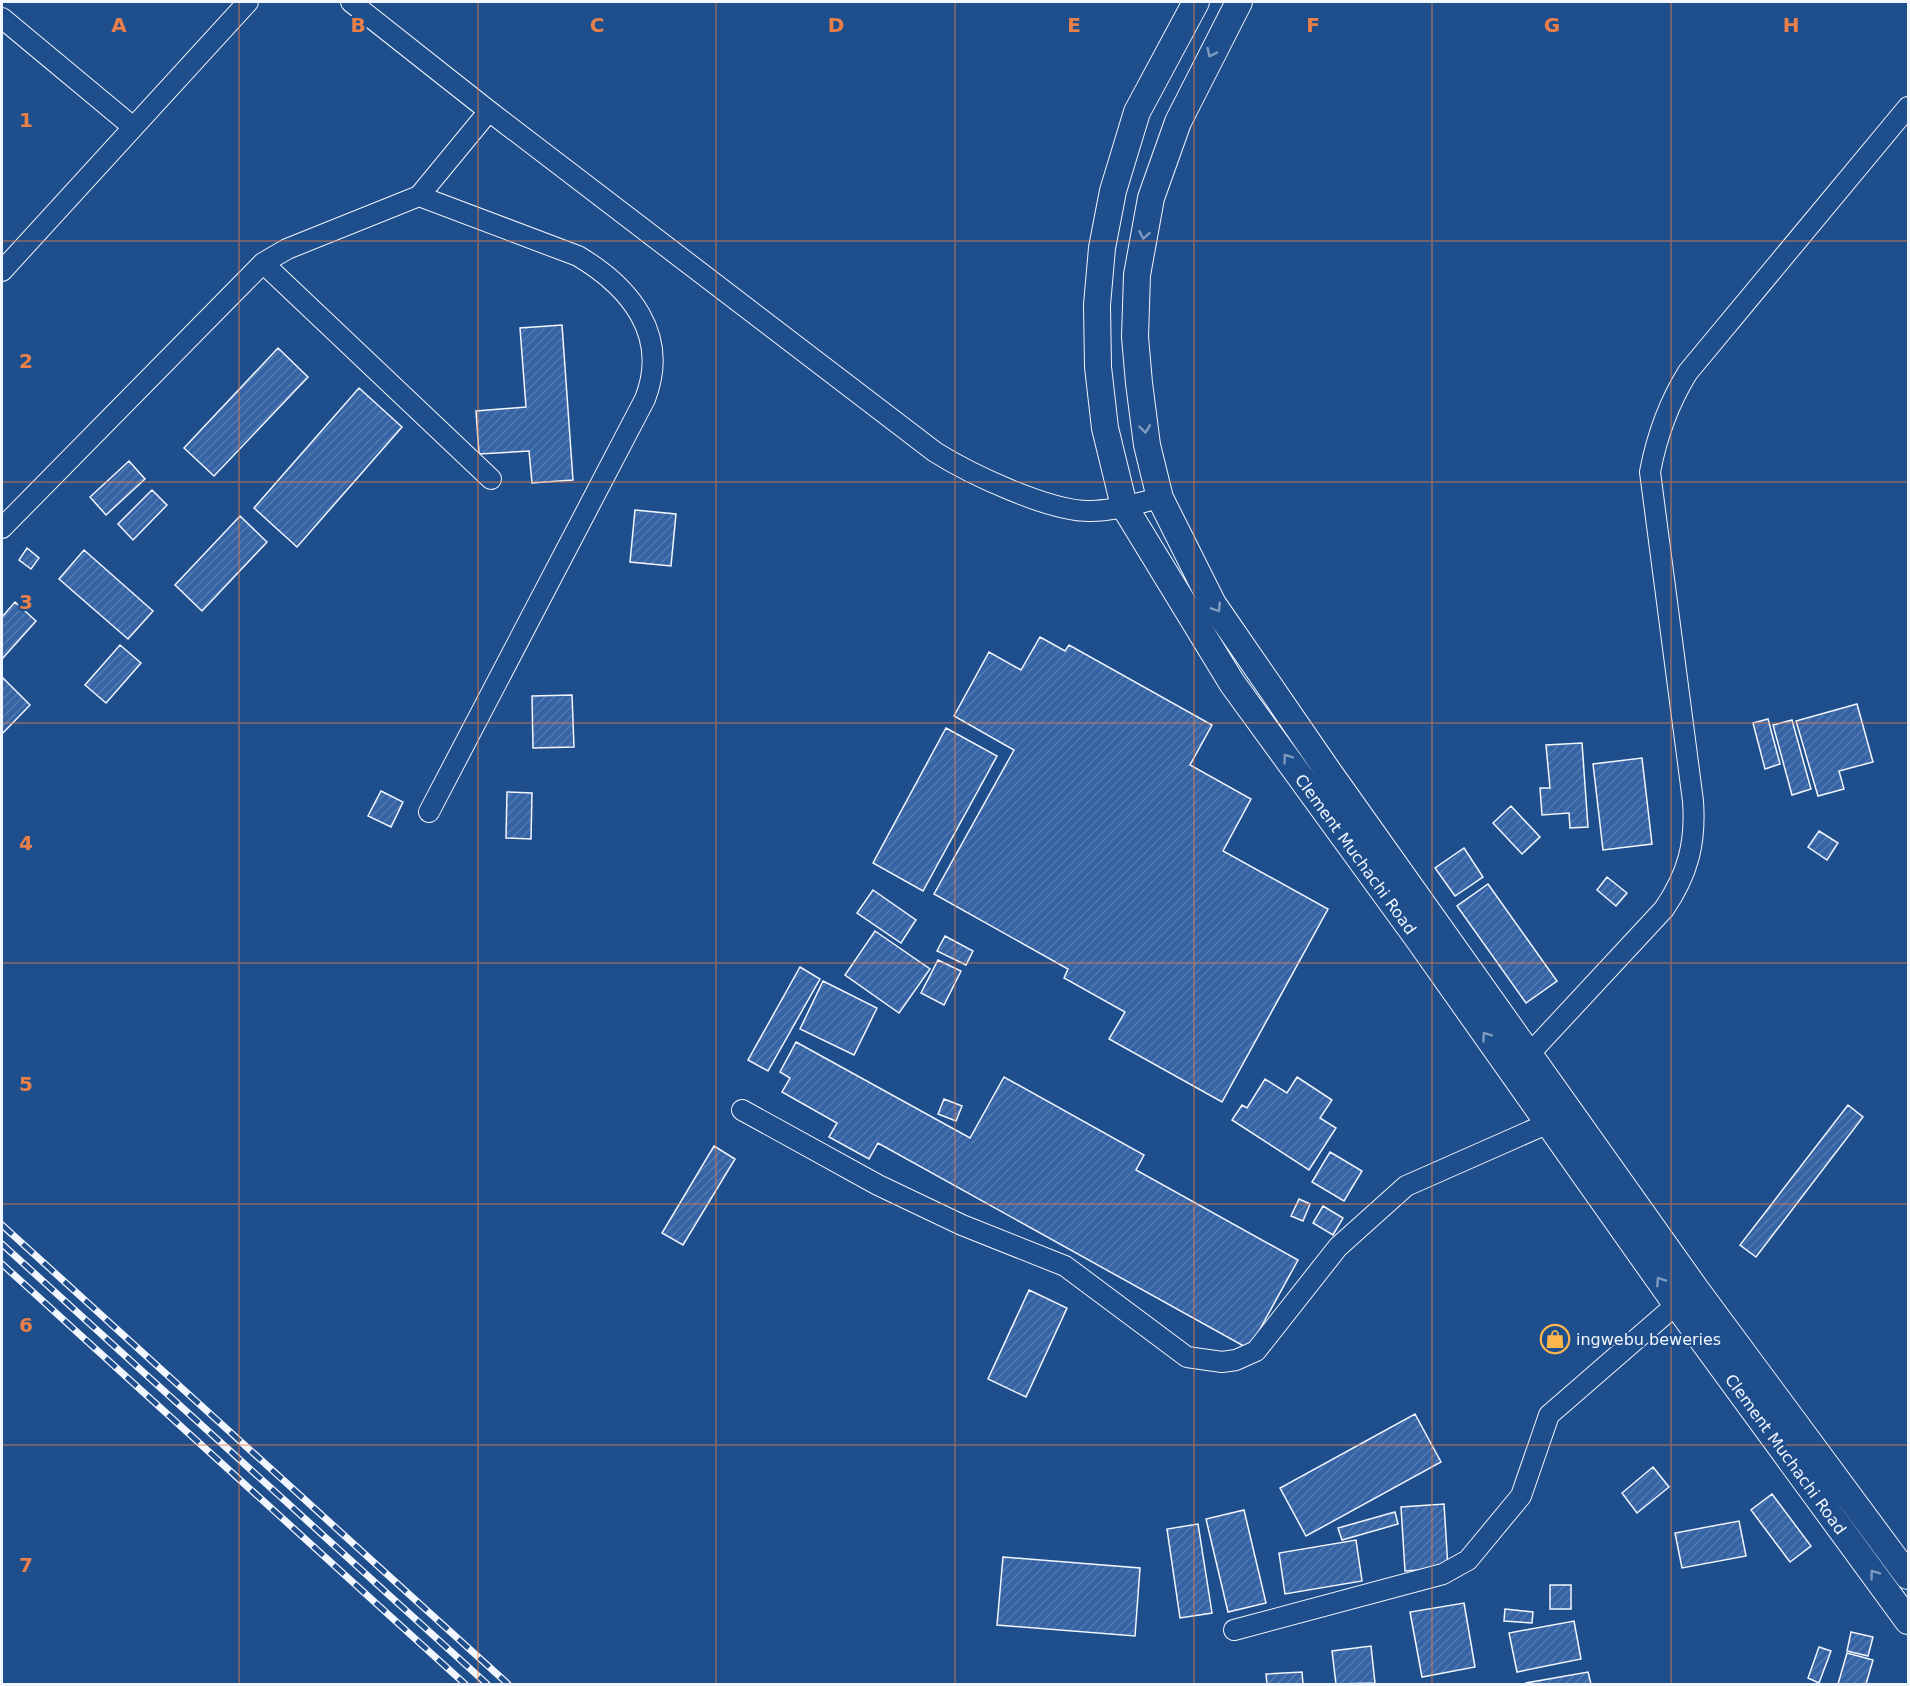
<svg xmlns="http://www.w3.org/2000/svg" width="1910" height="1686" font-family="'DejaVu Sans',sans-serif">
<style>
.building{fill:url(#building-hatch);stroke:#f2f6ff;stroke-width:1.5}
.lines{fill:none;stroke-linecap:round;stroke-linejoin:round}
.minor-casing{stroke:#f2f6ff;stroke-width:22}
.major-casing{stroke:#f2f6ff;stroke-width:28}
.minor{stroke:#1f4e8c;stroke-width:20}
.major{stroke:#1f4e8c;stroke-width:26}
.rail-casing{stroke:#f2f6ff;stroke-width:7}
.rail{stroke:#1f4e8c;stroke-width:4.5;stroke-dasharray:14;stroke-linecap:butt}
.oneway{stroke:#7e9ac0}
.grid{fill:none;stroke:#ea8049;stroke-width:1.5;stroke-opacity:0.55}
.labels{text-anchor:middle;stroke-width:4.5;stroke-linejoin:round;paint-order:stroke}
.street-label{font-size:16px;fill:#f2f6ff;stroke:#1f4e8c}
.poi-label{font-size:16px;fill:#f2f6ff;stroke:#1f4e8c;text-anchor:start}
.grid-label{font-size:20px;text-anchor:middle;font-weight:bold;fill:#ea8049;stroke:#1f4e8c;stroke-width:4.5;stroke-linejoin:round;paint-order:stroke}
</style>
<defs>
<pattern id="building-hatch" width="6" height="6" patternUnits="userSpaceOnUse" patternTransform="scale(1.5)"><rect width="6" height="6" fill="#3563a3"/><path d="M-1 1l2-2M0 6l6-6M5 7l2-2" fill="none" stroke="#537ab1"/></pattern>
</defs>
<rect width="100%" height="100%" fill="#1f4e8c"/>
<path class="building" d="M562,325L573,480L532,483L529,451L479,454L476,411L526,407L520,328Z
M278,348L308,377L214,476L184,448Z
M359,388L402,427L297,547L254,508Z
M129,461L145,479L106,515L90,497Z
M152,490L167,505L133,540L118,524Z
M635,510L676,514L671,566L630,562Z
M240,516L267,542L202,611L175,585Z
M27,548L39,558L31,569L19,560Z
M84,550L153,611L128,639L59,579Z
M15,602L36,621L2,659V617Z
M1040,637L1065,651L1069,645L1212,725L1190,765L1251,799L1223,851L1328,909L1222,1102L1109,1039L1125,1012L1064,978L1068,969L934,894L1014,750L954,716L989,652L1021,670Z
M120,645L141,663L106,703L85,685Z
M2,677L30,705L2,734Z
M572,695L574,747L533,748L532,696Z
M1857,704L1873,762L1839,771L1844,789L1818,796L1796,721Z
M1768,719L1780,764L1765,769L1753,723Z
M1792,720L1811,789L1792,795L1773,725Z
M946,728L997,756L923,891L873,863Z
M1582,743L1588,827L1570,828L1569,813L1542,815L1540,788H1550L1546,745Z
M1642,758L1652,844L1603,850L1593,764Z
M381,791L403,802L391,827L368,816Z
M507,792L532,793L531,839L506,838Z
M1511,806L1540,837L1522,854L1493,823Z
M1819,831L1838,843L1827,860L1808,847Z
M1464,848L1483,877L1455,896L1435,868Z
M1607,877L1627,893L1616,906L1597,890Z
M1488,884L1557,981L1526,1003L1457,906Z
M873,890L916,920L901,943L857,913Z
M875,931L930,969L899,1013L845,975Z
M945,936L973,951L966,965L937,951Z
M938,960L961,971L944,1005L921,993Z
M800,967L820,979L768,1071L748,1060Z
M823,981L877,1008L854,1055L800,1029Z
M796,1042L970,1138L1004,1077L1144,1155L1136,1170L1298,1260L1249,1349L878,1143L869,1159L829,1137L837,1123L782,1092L790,1078L780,1072Z
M1297,1077L1332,1100L1320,1118L1336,1128L1309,1170L1232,1120L1242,1105L1247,1108L1265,1079L1287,1093Z
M944,1099L962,1106L956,1121L938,1114Z
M1848,1105L1863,1117L1756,1257L1740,1245Z
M714,1146L735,1159L683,1245L662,1233Z
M1330,1152L1362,1171L1344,1201L1312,1182Z
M1299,1199L1310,1204L1303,1221L1291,1216Z
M1323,1206L1343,1218L1333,1235L1313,1223Z
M1029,1290L1067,1308L1026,1397L988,1379Z
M1415,1414L1441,1462L1306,1536L1280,1488Z
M1653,1467L1669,1487L1637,1513L1622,1493Z
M1772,1494L1811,1546L1790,1562L1751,1510Z
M1444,1504L1448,1568L1405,1571L1401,1507Z
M1244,1510L1266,1603L1228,1612L1206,1519Z
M1395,1512L1398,1524L1342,1540L1338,1528Z
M1739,1521L1746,1556L1682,1568L1675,1533Z
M1198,1524L1212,1613L1180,1618L1167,1529Z
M1356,1540L1362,1581L1285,1594L1279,1553Z
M1003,1557L1140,1568L1135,1636L997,1625Z
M1550,1585H1571V1609H1550Z
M1464,1603L1475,1667L1422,1677L1410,1612Z
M1505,1609L1533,1612L1532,1623L1504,1621Z
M1574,1621L1581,1659L1517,1672L1509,1633Z
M1851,1632L1873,1637L1868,1656L1847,1651Z
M1371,1646L1375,1683L1336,1684L1332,1651Z
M1819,1647L1831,1651L1819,1683L1808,1678Z
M1847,1653L1873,1660L1866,1684H1838Z
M1302,1672L1303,1684H1267L1266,1674Z
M1588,1672L1591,1684H1526V1683Z"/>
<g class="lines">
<g class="minor-casing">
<path id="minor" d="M351,2L489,111L935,452C970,474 1050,512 1091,511C1114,511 1138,503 1160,498
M2,18L133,127
M419,196L578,256C630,287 670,335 645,399L429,812
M263,263L491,479
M2,271L248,2
M2,528L263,263L287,249L419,196L489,111
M1521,1063L1664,909C1688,874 1696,843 1693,801L1650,472C1657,435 1668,404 1688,372L1908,107
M742,1110L878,1185L962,1225L1065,1266L1187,1357L1222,1362L1236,1360L1256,1351L1338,1247L1406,1186L1560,1118
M1234,1630L1443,1574L1468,1560L1521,1496L1549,1415L1686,1296"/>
</g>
<g class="major-casing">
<path id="major" d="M1196,2L1137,112L1113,191L1102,248L1097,305L1098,367L1105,428L1124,506L1232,683L1419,940L1676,1304L1908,1621
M1239,2L1178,122L1151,198L1137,275L1135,337L1139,383L1147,445L1160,498L1213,604L1328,771L1695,1288L1908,1576"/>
</g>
<use href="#minor" class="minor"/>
<use href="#major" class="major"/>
<g class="rail-casing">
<path id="rail" d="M2,1225L508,1684
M2,1244L487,1684
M2,1264L465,1684"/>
</g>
<use href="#rail" class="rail"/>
</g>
<defs><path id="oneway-chevron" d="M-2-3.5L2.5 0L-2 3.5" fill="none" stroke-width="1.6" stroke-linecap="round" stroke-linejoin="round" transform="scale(1.5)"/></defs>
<g class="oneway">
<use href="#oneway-chevron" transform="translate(1211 53) rotate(116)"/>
<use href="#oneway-chevron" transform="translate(1144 235) rotate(100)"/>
<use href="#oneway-chevron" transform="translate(1145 429) rotate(83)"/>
<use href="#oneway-chevron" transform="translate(1217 608) rotate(57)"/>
<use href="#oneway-chevron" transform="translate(1287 758) rotate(-126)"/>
<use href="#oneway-chevron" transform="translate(1486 1036) rotate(-125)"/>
<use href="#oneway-chevron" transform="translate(1660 1281) rotate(-124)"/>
<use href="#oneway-chevron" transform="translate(1874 1574) rotate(-126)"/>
</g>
<path class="grid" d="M239,2V1684M478,2V1684M716,2V1684M955,2V1684M1194,2V1684M1432,2V1684M1671,2V1684M2,241H1908M2,482H1908M2,723H1908M2,963H1908M2,1204H1908M2,1445H1908"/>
<defs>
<g id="shop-ring" transform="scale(1.5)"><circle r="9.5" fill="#1f4e8c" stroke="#ffb74d" stroke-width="1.5"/><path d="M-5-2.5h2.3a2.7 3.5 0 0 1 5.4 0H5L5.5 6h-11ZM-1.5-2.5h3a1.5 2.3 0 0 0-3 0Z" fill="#ffb74d"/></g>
</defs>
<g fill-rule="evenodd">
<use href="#shop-ring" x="1555" y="1339"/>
</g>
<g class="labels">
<g class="street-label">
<text transform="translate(1356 854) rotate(54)" y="6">Clement Muchachi Road</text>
<text transform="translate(1786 1454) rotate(54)" y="6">Clement Muchachi Road</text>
</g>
<g class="poi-label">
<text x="1576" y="1345">ingwebu beweries</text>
</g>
</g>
<g class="grid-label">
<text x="119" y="32">A</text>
<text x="358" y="32">B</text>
<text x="597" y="32">C</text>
<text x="836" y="32">D</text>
<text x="1074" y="32">E</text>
<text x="1313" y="32">F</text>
<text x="1552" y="32">G</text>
<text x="1791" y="32">H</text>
<text x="26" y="127">1</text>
<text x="26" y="368">2</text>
<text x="26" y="609">3</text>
<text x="26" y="850">4</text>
<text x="26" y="1091">5</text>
<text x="26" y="1332">6</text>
<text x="26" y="1572">7</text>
</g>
<rect width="1910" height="1686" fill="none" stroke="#f2f6ff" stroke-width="6"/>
</svg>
